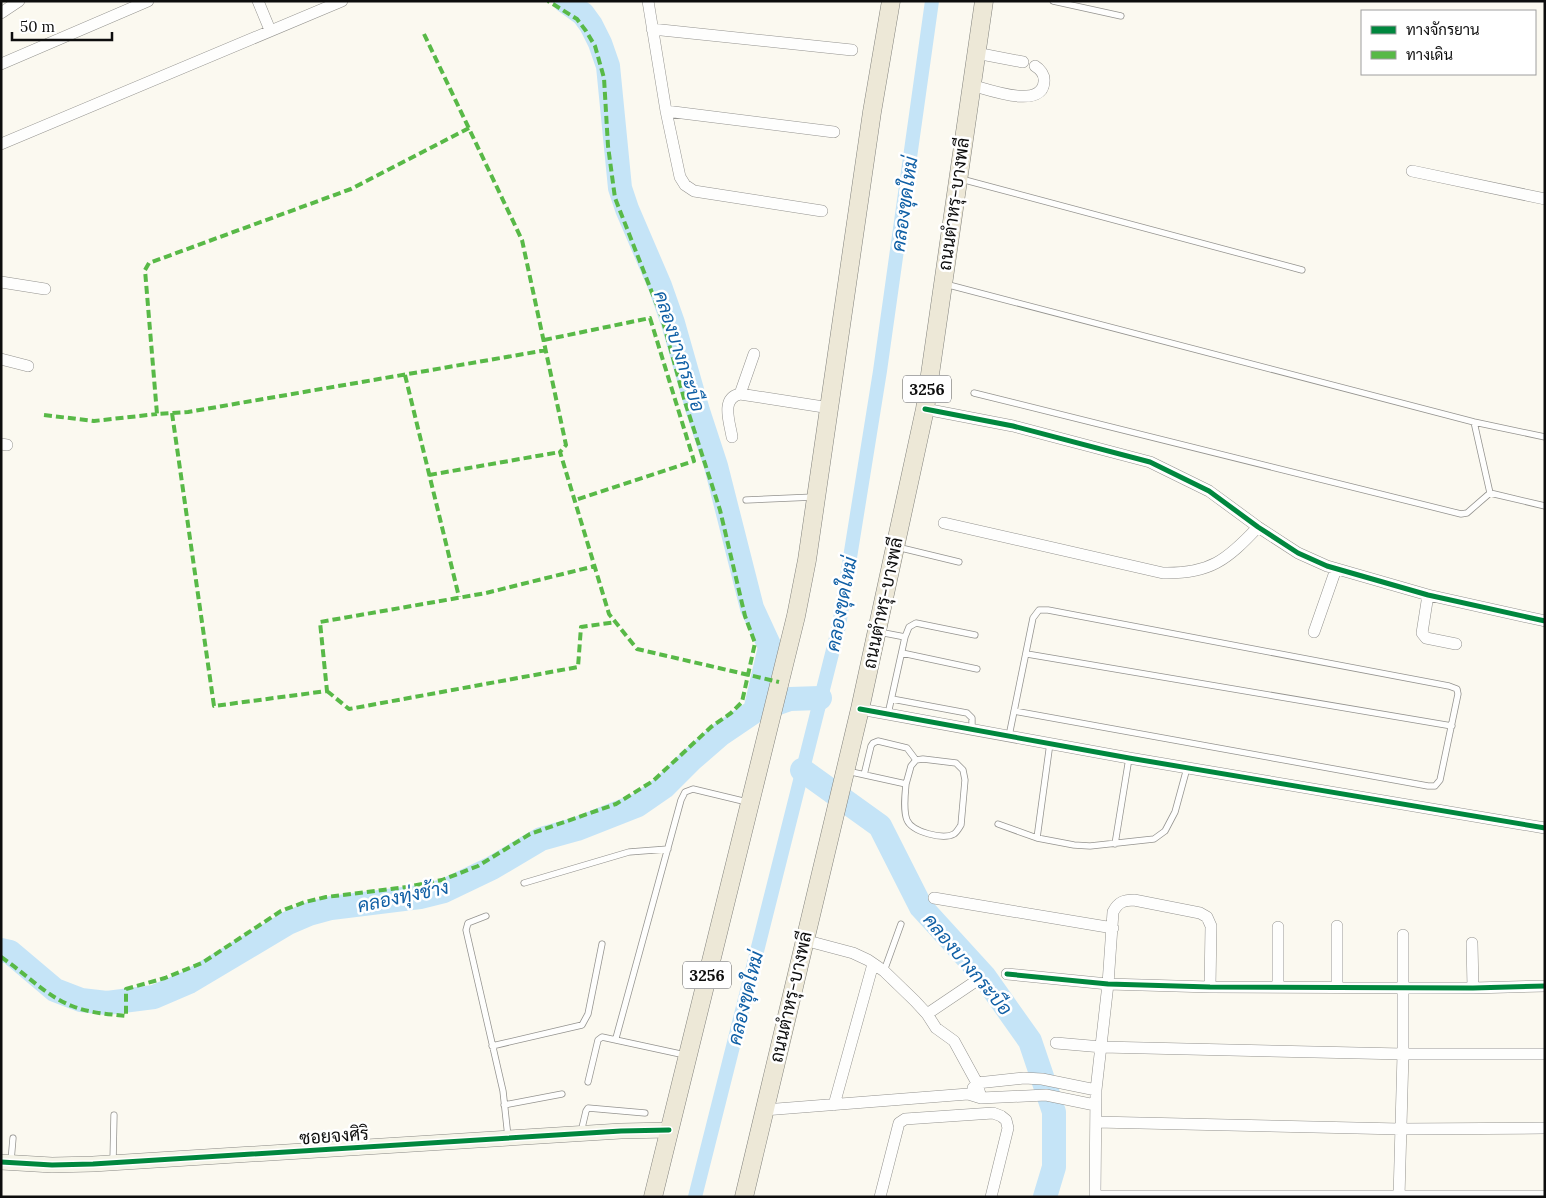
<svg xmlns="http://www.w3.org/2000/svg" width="1546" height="1198" font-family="Lora,Sarabun,serif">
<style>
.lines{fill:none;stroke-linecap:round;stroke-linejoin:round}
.canal{stroke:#c5e4f7;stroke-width:14}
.river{stroke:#c5e4f7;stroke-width:24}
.lane-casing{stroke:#94938f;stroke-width:7}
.street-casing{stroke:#94938f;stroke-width:12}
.secondary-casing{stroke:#8b8a86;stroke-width:16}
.primary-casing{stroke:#81817c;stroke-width:19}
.lane{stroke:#fefefd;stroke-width:5.5}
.street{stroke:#fefefd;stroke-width:11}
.secondary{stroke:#f5f4e8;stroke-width:15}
.primary{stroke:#ede8d7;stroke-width:18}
.quiet{stroke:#58b947;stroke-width:4;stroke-dasharray:8 4;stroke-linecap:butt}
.cycleway-casing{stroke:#fff;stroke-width:8}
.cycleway{stroke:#00873e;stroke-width:5}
.labels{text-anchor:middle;stroke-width:5;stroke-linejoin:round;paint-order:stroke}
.shield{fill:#fff;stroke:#565656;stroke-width:1}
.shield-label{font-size:16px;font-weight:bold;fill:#0d0d0d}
.street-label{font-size:18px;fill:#0d0d0d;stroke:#fff}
.water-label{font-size:19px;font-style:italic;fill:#0f5fa5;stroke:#fff}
</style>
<rect width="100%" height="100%" fill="#fbf9f0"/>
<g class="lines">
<path class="canal" d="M695,1197L839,626L880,371L932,1"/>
<path class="river" d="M565,1L583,14L591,25L600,43L608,66L620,188L627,209L660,286L673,323L698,411L716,466L752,608L770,647L755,711
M802,770L880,826L921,907L984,976L1030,1041L1054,1112V1167L1045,1197
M1,950L10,952L55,990L81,1000L107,1003L154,997L189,982L288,923L309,914L331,908L420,897L444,891L492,868L541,839L577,829L638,805L664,787L691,760L721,734L755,711L790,699L820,698"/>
<g class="lane-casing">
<path id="lane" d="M1053,1L1121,16
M961,179L1302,270
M945,284L1474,422L1545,437
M974,393L1461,514L1467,513L1490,493L1545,506
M1474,422L1490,493
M746,500L814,497
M897,547L959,562
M879,632L905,637L888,714
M905,637L909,627L916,623L975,635
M902,653L977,669
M1027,654L1452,726
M892,699L967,713L972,718V729
M1009,736L1033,618L1039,610H1048L1449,686L1457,689L1458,694L1440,780L1435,786H1428L1014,711
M847,771L906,784L911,766L916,760L923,759L956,763L963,770L965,780L961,825C959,828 957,832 954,834C943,840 912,832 907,820C903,810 905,795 906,784
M864,775L871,746L873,743L878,741L907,748L916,760
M998,824L1037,838L1074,845L1090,846L1154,839L1165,831L1175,812L1187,768
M1037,838L1050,743
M1115,844L1129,758
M524,883L629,852L668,849
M486,916L468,923L466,930L503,1091L508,1137
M884,971L901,924
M616,1038L681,800L685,792L693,789L747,802
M492,1046L582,1025L588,1014L602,944
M588,1082L598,1040L602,1037L685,1055
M504,1105L562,1094
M581,1132L586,1111L588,1108L645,1113
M11,1161L13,1138
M113,1161L114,1115"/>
</g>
<g class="street-casing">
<path id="street" d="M258,1L270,30
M648,1L666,111L680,177L685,185L694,191L822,211
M1,13L19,1
M652,29L852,50
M976,53L1023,62
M1,64L148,1
M971,85C987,89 1042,110 1044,82C1045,75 1040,69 1035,66
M666,111L834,132
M1,144L342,1
M1412,171L1545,199
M1,282L45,289
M1,359L28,366
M740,394L830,408
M925,409L1013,426L1150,462L1209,491L1258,527L1298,553L1327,566L1428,595L1545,621
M732,437C730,423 720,398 740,394L754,354
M1,444L7,445
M944,523L1163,573C1210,574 1227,560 1258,527
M1428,595L1422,633L1426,638L1456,644
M1314,632L1336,569
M860,709L1129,758L1545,828
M934,898L1113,928
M1337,926V987
M804,940L853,953L868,960L884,971L915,1001L927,1014L936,1028L954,1041L977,1083L981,1098
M1472,943L1473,988
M1007,974L1108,984L1210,987L1473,988L1545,986
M1278,987V927
M927,1014L976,981
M1056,1043L1102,1047L1403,1054H1545
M973,1088L977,1083L1024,1078L1042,1079L1096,1090
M834,1105L873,964
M764,1110L968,1094L981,1098L1046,1095L1095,1105
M1096,1122L1400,1129L1545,1128
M1095,1196H1545
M880,1197L899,1123L905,1119L993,1113L1001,1116L1006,1120L1008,1128L991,1197
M1095,1197L1096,1090L1108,984L1113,912C1118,902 1124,900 1134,900L1200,913L1207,917L1211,926L1210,987
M1399,1197L1403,1054V935"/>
</g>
<g class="secondary-casing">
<path id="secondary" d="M1,1162L52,1165L93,1164L621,1131L669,1130"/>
</g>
<g class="primary-casing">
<path id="primary" d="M653,1197L796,616L807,560L872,112L891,1
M744,1197L860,709L925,409L984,1"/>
</g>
<use href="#lane" class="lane"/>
<use href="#street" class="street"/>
<use href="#secondary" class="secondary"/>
<use href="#primary" class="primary"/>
<path class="quiet" d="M424,34L522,240L566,445L560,452L609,614L637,649L779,682
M469,128L351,189L149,263L145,270L157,414L188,412L547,350
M544,340L650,318L694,461L575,500
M405,375L459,597
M172,413L214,706L327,691L320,622L486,593L595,566
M44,415L94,421L157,414
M429,475L560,452
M327,691L349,709L578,667L581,627L616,622
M1,957C25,973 46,996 72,1006C89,1013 108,1014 126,1016V989L165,978L202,963L281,911L305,902L326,897L407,887L442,880L478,866L530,834L616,804L653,781L711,727L731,713L742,702L755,643L745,616L720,510L685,402L662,318L615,198L608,146L604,78L595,46L586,31L577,19L548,1"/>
<g class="cycleway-casing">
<path id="cycleway" d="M925,409L1013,426L1150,462L1209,491L1258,527L1298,553L1327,566L1428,595L1545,621
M860,709L1129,758L1545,828
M1007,974L1108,984L1210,987L1473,988L1545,986
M1,1162L52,1165L93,1164L621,1131L669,1130"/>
</g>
<use href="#cycleway" class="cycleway"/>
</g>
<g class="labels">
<g class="shield">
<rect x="903" y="375.5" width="48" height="27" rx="4"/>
<rect x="683" y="961.5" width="48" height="27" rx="4"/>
</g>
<g class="shield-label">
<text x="927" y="395">3256</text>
<text x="707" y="981">3256</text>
</g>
<g class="street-label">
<text transform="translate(954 204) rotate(-82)" y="6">ถนนตำหรุ-บางพลี</text>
<text transform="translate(883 603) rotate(-78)" y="6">ถนนตำหรุ-บางพลี</text>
<text transform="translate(791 997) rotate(-77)" y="6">ถนนตำหรุ-บางพลี</text>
<text transform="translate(334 1136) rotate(-4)" y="6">ซอยจงศิริ</text>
</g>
<g class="water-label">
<text transform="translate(904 204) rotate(-82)" y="7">คลองขุดใหม่</text>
<text transform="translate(680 351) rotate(72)" y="7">คลองบางกระบือ</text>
<text transform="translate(841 604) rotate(-79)" y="7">คลองขุดใหม่</text>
<text transform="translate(403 896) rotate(-12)" y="7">คลองทุ่งช้าง</text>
<text transform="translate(968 964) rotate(50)" y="7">คลองบางกระบือ</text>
<text transform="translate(745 998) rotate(-76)" y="7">คลองขุดใหม่</text>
</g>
</g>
<rect width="1546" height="1198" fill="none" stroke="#0d0d0d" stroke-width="5"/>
<rect x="1361" y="10" width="175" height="65" fill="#ffffff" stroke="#9e9e9e"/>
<rect x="1371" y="26" width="25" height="8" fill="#00873e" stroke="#9e9e9e"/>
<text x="1406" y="35" font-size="15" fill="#0d0d0d">ทางจักรยาน</text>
<rect x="1371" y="51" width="25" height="8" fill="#58b947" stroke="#9e9e9e"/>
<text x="1406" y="60" font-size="15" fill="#0d0d0d">ทางเดิน</text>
<path d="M12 32v8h100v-8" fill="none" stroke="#0d0d0d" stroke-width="2.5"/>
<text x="20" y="32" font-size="15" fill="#0d0d0d" stroke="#ffffff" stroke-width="4" paint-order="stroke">50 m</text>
</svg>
